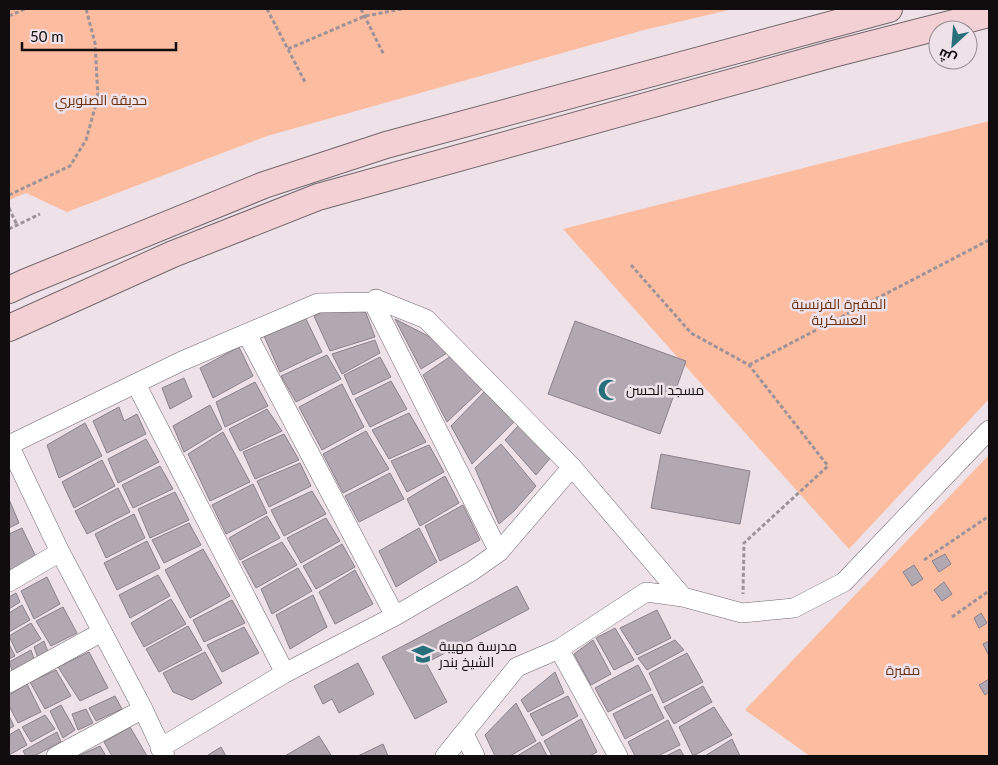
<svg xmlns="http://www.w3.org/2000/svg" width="998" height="765" font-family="Lato,Cairo,sans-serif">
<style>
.green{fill:#fcbc9f}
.building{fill:#b1a8b2;stroke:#8a828c}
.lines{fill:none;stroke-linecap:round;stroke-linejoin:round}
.street-casing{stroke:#73686d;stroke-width:20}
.secondary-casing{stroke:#73686d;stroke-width:28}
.path{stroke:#9d9397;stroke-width:3;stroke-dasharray:4 2.5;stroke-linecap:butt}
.street{stroke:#fff;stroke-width:19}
.secondary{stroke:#f3d0d3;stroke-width:26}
.labels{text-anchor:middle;stroke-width:5;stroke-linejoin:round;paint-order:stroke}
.park-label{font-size:14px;fill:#693114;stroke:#eee1e7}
.poi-label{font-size:14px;fill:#110c0e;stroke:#eee1e7;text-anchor:start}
</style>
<rect width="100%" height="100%" fill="#eee1e7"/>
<path class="green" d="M9,9H733L644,30L267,136L67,212L26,193L9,200Z
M989,121V399L849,549L563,229Z
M989,455V756H810L745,710Z"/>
<path class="building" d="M356,309L366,313L375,337L330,351L314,316L326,310Z
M305,317L322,352L280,372L264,336Z
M395,319L434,339L447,353L421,369Z
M575,321L686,361L660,434L548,394Z
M375,340L380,353L342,374L332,354Z
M239,347L253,376L213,398L200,368Z
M327,355L341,379L296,402L281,376Z
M451,356L482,389L447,422L423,375Z
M380,357L391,377L353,395L344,375Z
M184,378L192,397L170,409L162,388Z
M391,381L407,409L370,427L355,399Z
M255,382L268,406L225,427L216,402Z
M342,384L364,427L322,450L299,407Z
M486,390L515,421L472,464L451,426Z
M210,405L222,429L184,452L173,426Z
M119,407L124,421L137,414L146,434L107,453L93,421Z
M267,409L282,431L240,451L229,429Z
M409,413L426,442L389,459L372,430Z
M85,423L102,456L59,478L47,445Z
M519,425L552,456L536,475L505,440Z
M366,431L389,469L343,493L323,454Z
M223,432L250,482L210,501L188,454Z
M284,434L299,460L255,479L243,452Z
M146,439L159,462L118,483L108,459Z
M501,444L536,486L514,511L499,524L475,468Z
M429,445L444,472L407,492L391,461Z
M661,454L750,471L740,524L651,508Z
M102,460L115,486L74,508L62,482Z
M300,463L311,486L269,507L257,481Z
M160,466L173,489L133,508L122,485Z
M390,473L404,499L359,522L345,496Z
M445,476L459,503L420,526L407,499Z
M253,484L267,513L226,534L212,505Z
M118,488L130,512L87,534L75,511Z
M312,491L326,514L284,536L271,510Z
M175,492L189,520L150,538L138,509Z
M9,499L19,523L9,528Z
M463,505L480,540L440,561L425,526Z
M134,514L145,538L106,558L95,534Z
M267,516L280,538L240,560L229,538Z
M326,518L340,541L301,563L287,538Z
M189,523L201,545L164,563L152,540Z
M22,528L36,557L11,571L9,567V534Z
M419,528L437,562L396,587L379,551Z
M147,541L160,568L117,590L104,563Z
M282,542L297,565L256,588L242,562Z
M342,544L355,567L316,589L303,566Z
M203,549L230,596L190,618L165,570Z
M945,554L951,564L939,572L932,561Z
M914,565L923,579L912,586L903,572Z
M298,568L312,591L272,614L261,589Z
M355,570L373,604L335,624L319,592Z
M158,575L170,596L130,618L119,595Z
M47,577L60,604L34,619L21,591Z
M944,582L952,594L942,601L934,590Z
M517,586L529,609L426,663L447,702L415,719L382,657Z
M16,593L20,602L9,609V597Z
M313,595L327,627L290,649L276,615Z
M171,599L186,624L144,647L131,623Z
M232,600L245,623L204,642L193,620Z
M22,605L30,620L9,632V613Z
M63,607L77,633L51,646L36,621Z
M657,610L671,638L637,655L620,628Z
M981,613L987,623L979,628L974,618Z
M31,623L41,639L17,653L9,636Z
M188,626L202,650L159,672L146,649Z
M244,627L259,653L222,672L207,645Z
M615,628L634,660L614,670L596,638Z
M593,640L611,674L591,685L574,654Z
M675,640L684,650L647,670L638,658Z
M44,641L48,652L38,658L34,647Z
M989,641V656L983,644Z
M9,644L15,656L9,659Z
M31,650L34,659L13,672L9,662Z
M89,652L108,688L80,701L58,667Z
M205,652L222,683L192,700L173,692L163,673Z
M687,653L703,682L663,703L649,673Z
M358,663L374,694L339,713L332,699L323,704L314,686Z
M638,665L651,690L608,712L595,688Z
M56,670L71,696L45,709L30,682Z
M555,672L564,693L528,712L521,700Z
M989,679V692L985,695L979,685Z
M27,684L41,712L18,723L9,706V695Z
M703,686L712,702L674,724L664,707Z
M652,694L664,718L625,739L613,714Z
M115,696L122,709L96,721L89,708Z
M568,696L578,716L542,736L530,714Z
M516,703L536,741L510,756H495L485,735Z
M61,705L75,730L63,738L50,711Z
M714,707L732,735L693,756L679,727Z
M86,709L93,723L78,730L72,714Z
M45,715L55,729L31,742L22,727Z
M9,716L14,726L9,729Z
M581,719L597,752L590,756H552L544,741Z
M668,720L680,745L658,756H635L628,742Z
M130,727L147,756H112L104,742Z
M19,729L27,745L9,755V735Z
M57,732L61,742L34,756H26L23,751Z
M319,736L331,755L285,756Z
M732,739L740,756H705Z
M540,742L547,756H517Z
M383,744L388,756H358Z
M100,746L106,756H78Z
M221,747L226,756H208V755Z
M680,749L684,756H666Z"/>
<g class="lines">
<g class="street-casing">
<path id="street" d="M373,302L499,552
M247,334L395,616
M136,384L285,673
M9,445L182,361L318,303L373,302L376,299L426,319L572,467L683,597
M9,445L60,552L143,709L165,756
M9,582L60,552
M559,649L618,756
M9,683L102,632
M464,734L475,756
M160,748L285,673L395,616L472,571L499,552L572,467
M56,756L143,709
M445,756L517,667L559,649L646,592L683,597L742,613L794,608L844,582L989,430"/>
</g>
<g class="secondary-casing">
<path id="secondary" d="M9,290L26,282L264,185L386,145L889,9
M9,328L173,254L318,197L833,54L989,14"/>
</g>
<path class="path" d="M267,9L305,82
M361,9L384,55
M9,16L25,9
M288,49L365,16L402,9
M9,195L70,166L86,140L98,97L95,43L86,9
M9,208L17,225
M9,229L40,214
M631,265L691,333L749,365L828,466L744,543L743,594
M749,365L989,240
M924,560L989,516
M952,617L989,591"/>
<use href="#street" class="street"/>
<use href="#secondary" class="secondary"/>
</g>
<defs>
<g id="mosque-bare" transform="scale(1.725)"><path d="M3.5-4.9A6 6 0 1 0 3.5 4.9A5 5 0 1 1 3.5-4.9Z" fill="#276f7a" stroke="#eee1e7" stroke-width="2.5" paint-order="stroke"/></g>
<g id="school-bare" transform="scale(1.725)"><path d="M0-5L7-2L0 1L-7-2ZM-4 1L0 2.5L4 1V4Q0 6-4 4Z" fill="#276f7a" stroke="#eee1e7" stroke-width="2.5" paint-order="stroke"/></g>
</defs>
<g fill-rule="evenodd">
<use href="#mosque-bare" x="609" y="390"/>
<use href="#school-bare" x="423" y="654"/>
</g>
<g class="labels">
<g class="park-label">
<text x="101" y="105">حديقة الصنوبري</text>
<text x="839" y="309">المقبرة الفرنسية<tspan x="839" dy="16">العسكرية</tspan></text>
<text x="903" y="675">مقبرة</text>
</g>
<g class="poi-label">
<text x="626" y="395">مسجد الحسن</text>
<text x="439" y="651">مدرسة مهيبة<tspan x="439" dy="16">الشيخ بندر</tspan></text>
</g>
</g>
<rect width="998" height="765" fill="none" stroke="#110c0e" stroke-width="20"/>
<g transform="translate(953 45) rotate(206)"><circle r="24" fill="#eee1e7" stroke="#968c90"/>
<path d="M0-4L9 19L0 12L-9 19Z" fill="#276f7a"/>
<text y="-8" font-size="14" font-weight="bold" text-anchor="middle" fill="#110c0e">ش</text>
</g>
<path d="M22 42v8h154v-8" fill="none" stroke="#110c0e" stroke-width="2.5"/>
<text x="30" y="42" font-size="15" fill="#110c0e" stroke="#eee1e7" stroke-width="4" paint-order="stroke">50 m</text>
</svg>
